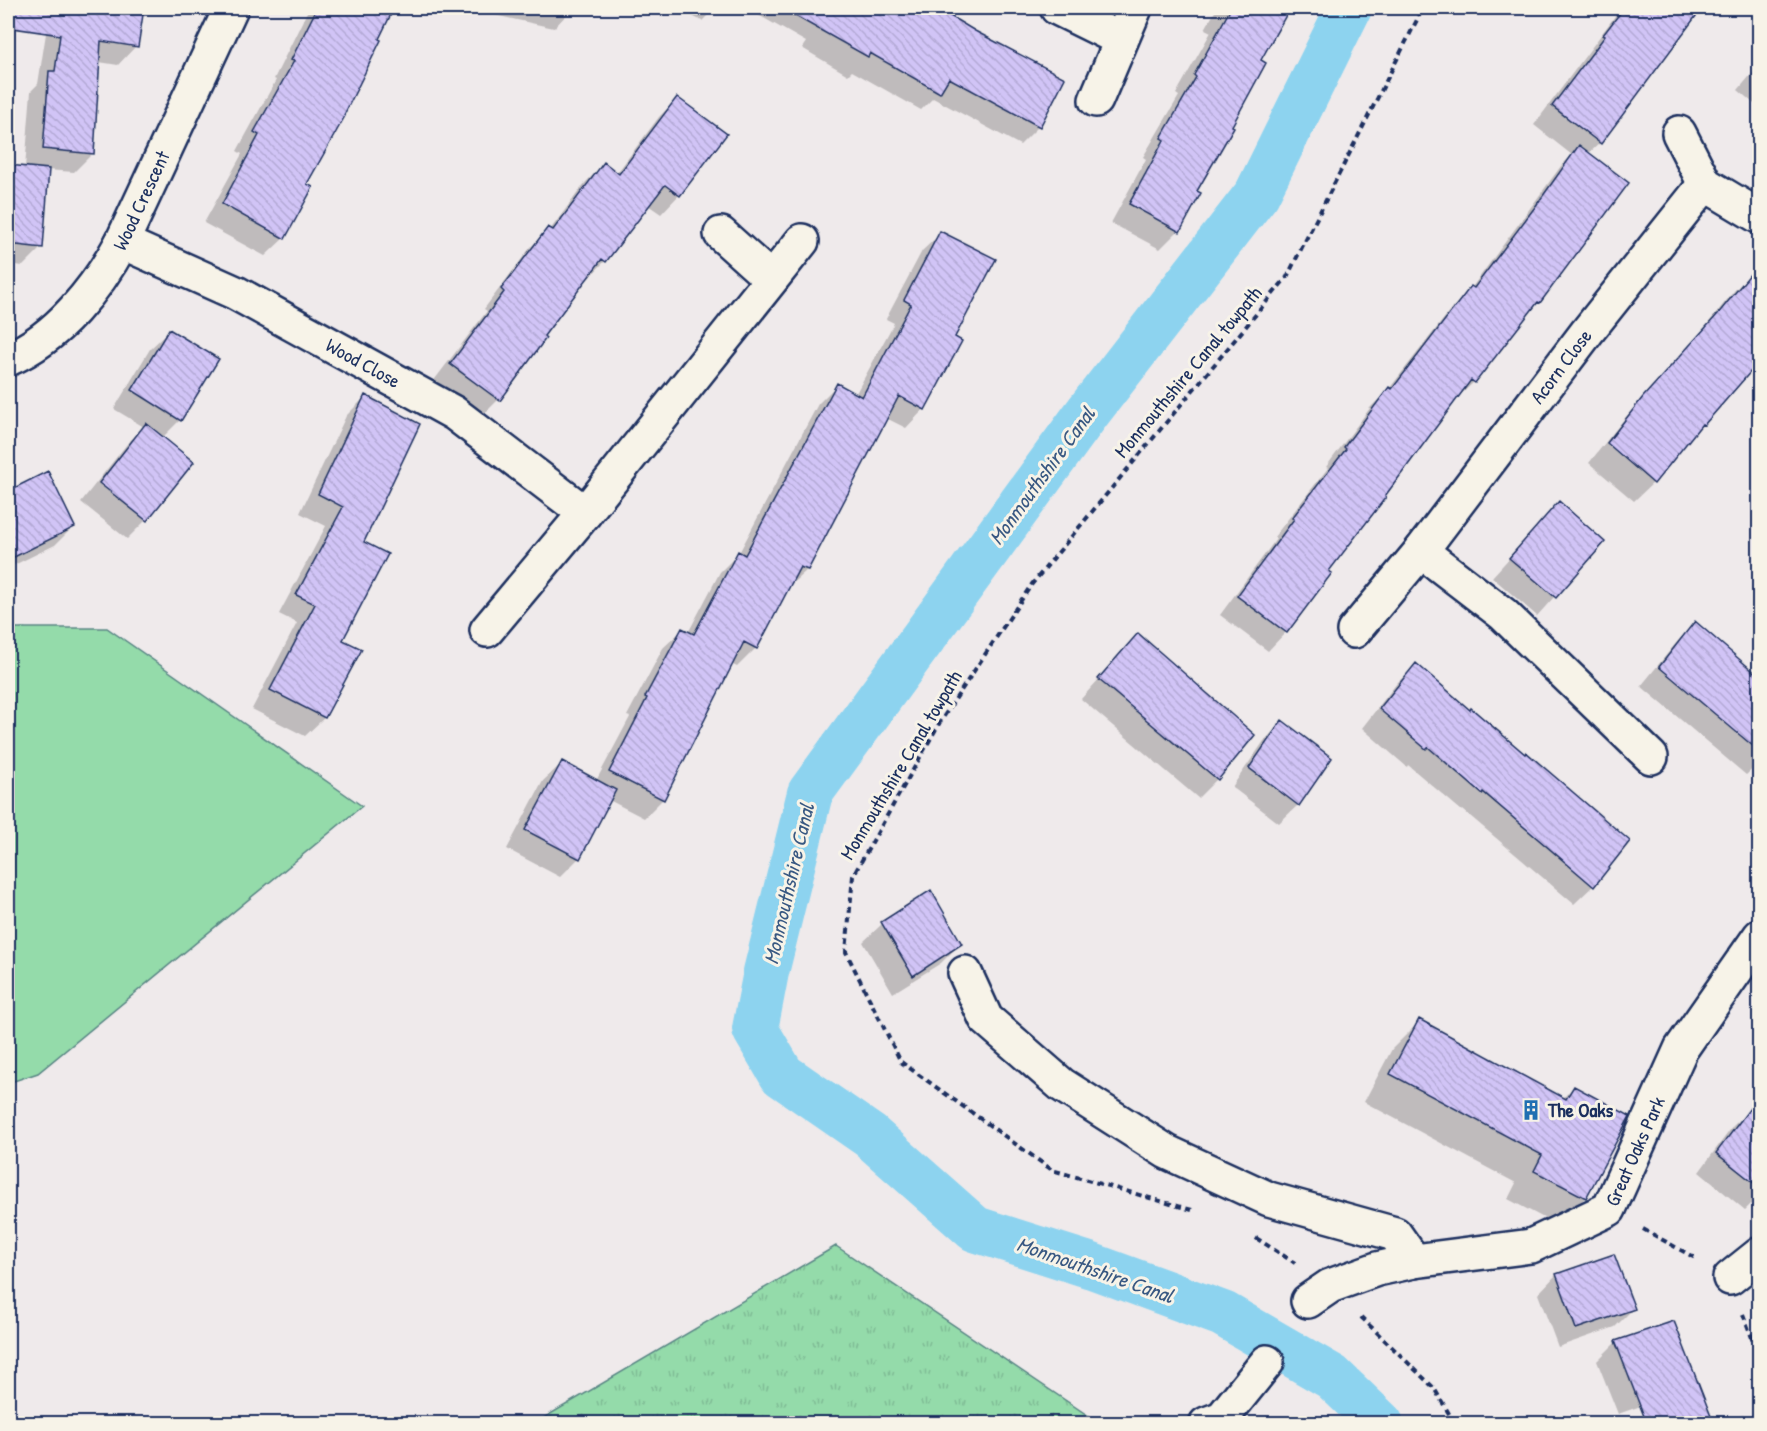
<svg xmlns="http://www.w3.org/2000/svg" width="1767" height="1431" font-family="'Patrick Hand',sans-serif">
<style>
.grass{fill:url(#grass-tufts);stroke:#588584;stroke-width:1.5}
.park{fill:#94dbaa;stroke:#588584;stroke-width:1.5}
.shadow{fill:#0003}
.lines{fill:none;stroke-linecap:round;stroke-linejoin:round}
.canal{stroke:#8dd3ef;stroke-width:46}
.building{fill:url(#building-back-hatch);stroke:#1b2f5e;stroke-width:1.5}
.minor-casing{stroke:#1b2f5e;stroke-width:38}
.path{stroke:#1b2f5e;stroke-width:4;stroke-dasharray:6 4.5;stroke-linecap:butt}
.minor{stroke:#f7f3e8;stroke-width:33}
.labels{text-anchor:middle;stroke-width:6;stroke-linejoin:round;paint-order:stroke}
.street-label{font-size:20px;fill:#1b2f5e;stroke:#f7f3e8}
.poi-label{font-size:20px;font-weight:bold;fill:#1b2f5e;stroke:#f7f3e8;text-anchor:start}
.water-label{font-size:21px;font-style:italic;fill:#385882;stroke:#f7f3e8}
</style>
<defs>
<pattern id="grass-tufts" width="24" height="20" patternUnits="userSpaceOnUse" patternTransform="scale(1.5)"><rect width="24" height="20" fill="#94dbaa"/><path d="M3 7l-1-3M5 7V3M7 7l1-3M15 17l-1-3M17 17v-4M19 17l1-3" fill="none" stroke="#7fbc95"/></pattern>
<pattern id="building-back-hatch" width="6" height="6" patternUnits="userSpaceOnUse" patternTransform="scale(1.5)"><rect width="6" height="6" fill="#d1c4f6"/><path d="M-1 5l2 2M0 0l6 6M5-1l2 2" fill="none" stroke="#b3a9d5"/></pattern>
</defs>
<rect width="100%" height="100%" fill="#efeaeb"/>
<filter id="ink" filterUnits="userSpaceOnUse"><feTurbulence type="fractalNoise" baseFrequency=".0167" numOctaves="2"/><feDisplacementMap in="SourceGraphic" scale="12" xChannelSelector="R" yChannelSelector="G"/><feConvolveMatrix kernelMatrix="1 2 1 2 8 2 1 2 1" color-interpolation-filters="sRGB"/></filter>
<g filter="url(#ink)">
<path class="grass" d="M836,1246L1099,1423H535Z"/>
<path class="park" d="M8,628H107L362,806L38,1073L8,1083Z"/>
<path class="shadow" d="M50,8H143L136,46L118,65L99,62L92,154L74,172L47,170L42,247L23,266L8,264V167L25,168L31,91L38,84Z
M306,8H393L305,185L284,238L265,256L204,223L242,154L237,151L276,80L274,79L308,10Z
M491,8H573L554,28L490,14Z
M676,8H715L702,21Z
M746,8H934L974,32L1039,126L1020,145L933,98L921,110L852,71L848,75L802,48L806,42Z
M1217,8H1288L1259,61L1178,231L1160,249L1111,223L1146,159L1143,157L1179,96L1176,94L1211,32L1205,29Z
M1621,8H1699L1642,84L1644,85L1600,143L1588,154L1627,183L1539,302L1524,317L1474,382L1455,400L1327,572L1286,632L1268,651L1220,615L1276,539L1274,537L1328,468L1326,467L1370,408L1389,389L1453,307L1470,290L1561,166L1572,155L1534,125Z
M1760,64V109L1738,90Z
M677,99L679,195L661,214L648,205L605,261L587,280L585,279L542,336L498,400L480,418L432,383L487,311L484,309L530,248L548,229L550,230L585,183L604,164L617,173L659,117Z
M941,233L953,338L924,409L906,428L886,418L807,570L787,588L756,648L737,667L731,664L663,799L644,818L609,800L579,858L560,877L507,849L543,781L562,763L596,781L630,717L627,716L663,648L682,630L688,633L720,572L739,553L818,404L837,385L855,395L894,323L886,319L922,251Z
M1752,273L1703,424L1688,439L1653,483L1634,501L1589,463L1625,418L1698,336L1734,291Z
M169,331L180,420L162,438L192,462L146,520L127,539L81,502L127,444L144,427L114,409L150,349Z
M365,397L362,542L341,640L360,650L324,718L305,736L252,709L297,623L279,614L326,526L300,513L346,416Z
M47,473L73,527L55,545L8,568V493Z
M1559,504L1603,542L1537,616L1492,577Z
M1695,623L1752,672L1760,663V762L1746,775L1641,686L1677,642Z
M1139,635L1253,735L1217,779L1198,798L1081,699Z
M1416,665L1593,886L1574,904L1463,810L1462,811L1408,765L1407,767L1362,728L1397,683Z
M1282,722L1298,805L1279,823L1232,787L1264,741Z
M882,924L960,944L941,963L893,993L863,942Z
M1420,1021L1563,1098L1574,1087L1628,1116L1585,1198L1557,1225L1508,1199L1516,1183L1364,1102L1392,1049Z
M1752,1108L1760,1114V1195L1745,1210L1699,1172L1733,1126Z
M1614,1256L1633,1309L1615,1327L1558,1347L1538,1294L1556,1275Z
M1616,1342L1675,1394L1618,1414L1597,1361Z
M1743,1415L1745,1424H1714Z"/>
<g class="lines">
<path class="canal" d="M1349,8L1257,194L1088,412L810,793L766,972L755,1029L782,1075L870,1136L975,1229L1092,1266L1223,1314L1332,1377L1381,1424"/>
</g>
<path class="building" d="M15,8H144L138,47L101,41L94,154L43,149L49,71H55L60,35L13,28Z
M317,8H394L379,39L381,40L344,115L345,116L307,184L313,187L285,239L222,204L259,135L254,132L294,61L291,60Z
M781,8H937L975,31L1065,78L1040,127L949,78L940,93L870,53L868,57Z
M1231,8H1290L1261,60L1266,63L1232,126L1234,127L1197,191L1201,193L1180,232L1129,204L1164,140L1161,138L1196,77L1194,75Z
M1624,8H1702L1601,144L1552,106L1605,36L1603,35Z
M677,97L727,134L680,196L665,185L606,262L602,259L544,336L546,338L500,401L450,364L504,292L501,289L548,227L553,230L604,162L619,174Z
M1579,145L1629,183L1540,303L1538,302L1475,383L1471,380L1385,496L1386,497L1329,571L1332,573L1287,633L1237,596L1294,519L1292,518L1346,449L1344,447L1389,387L1392,389L1471,286L1474,288L1535,207Z
M8,165L49,169L43,248L8,244Z
M940,231L996,259L955,337L962,341L925,410L899,396L808,570L800,567L757,649L744,642L664,800L609,772L647,698L645,697L682,628L694,634L738,551L745,555L837,383L862,397L911,304L904,300Z
M1760,262V361L1704,425L1702,424L1654,484L1607,443L1643,397L1717,315Z
M169,329L219,359L181,421L132,390Z
M365,395L420,424L364,542L388,554L343,640L362,649L325,718L270,690L315,604L296,595L343,507L318,494Z
M146,423L194,462L147,521L99,483Z
M48,471L75,527L8,560V491Z
M1559,501L1605,542L1556,598L1509,558Z
M1695,621L1760,677V752L1659,667Z
M1138,633L1255,735L1218,780L1098,679Z
M1416,663L1470,710L1471,708L1525,754L1526,752L1630,841L1594,887L1483,792L1482,794L1428,747L1426,749L1379,709Z
M1282,720L1332,758L1299,806L1249,768Z
M562,761L616,790L580,859L525,830Z
M931,890L962,944L913,976L881,922Z
M1419,1019L1566,1099L1574,1086L1630,1116L1586,1198L1534,1171L1542,1155L1390,1074Z
M1760,1095V1188L1716,1153Z
M1614,1254L1635,1309L1576,1329L1556,1274Z
M1674,1321L1714,1424H1647L1615,1341Z"/>
<g class="lines">
<g class="minor-casing">
<g id="minor">
<path d="M1057,8L1120,39"/>
<path d="M1096,100L1135,8"/>
<path d="M1679,133L1705,184L1760,217"/>
<path d="M721,234L771,279"/>
<path id="s1" d="M122,242L236,293L454,413L585,513"/>
<path id="s2" d="M8,359C58,338 97,288 122,242L231,8"/>
<path d="M1421,551L1503,614L1651,757"/>
<path d="M487,630L585,513L802,241"/>
<path id="s3" d="M1354,631L1421,551L1587,332L1705,184"/>
<path d="M965,973L986,1019L1062,1085L1167,1152L1269,1199L1395,1234L1414,1261"/>
<path d="M1730,1278L1760,1254"/>
<path id="s4" d="M1308,1301L1330,1286L1377,1269L1414,1261L1531,1246L1609,1209L1681,1049L1760,936"/>
<path d="M1206,1424L1222,1418L1267,1362"/>
</g>
</g>
<path class="path" d="M1192,1210L1052,1170L901,1062L846,952L853,876L940,722L1032,584L1287,277L1423,8
M1643,1229L1697,1259
M1256,1238L1295,1263
M1743,1314L1760,1359
M1361,1317L1434,1388L1455,1424"/>
<use href="#minor" class="minor"/>
</g>
</g>
<defs>
<g id="building-bare" transform="scale(1.62)"><path d="M-4-6H4V6H1V3H-1V6H-4ZM-2.5-4.3h1.7v1.8h-1.7ZM.8-4.3h1.7v1.8H.8ZM-2.5-1h1.7V.8h-1.7ZM.8-1h1.7V.8H.8Z" fill="#1f6fb2" stroke="#f7f3e8" stroke-width="2.5" paint-order="stroke"/></g>
</defs>
<g fill-rule="evenodd">
<use href="#building-bare" x="1531" y="1110"/>
</g>
<g class="labels">
<g class="street-label">
<text dy="7" stroke="none"><textPath href="#s2" startOffset="212">Wood Crescent</textPath></text>
<text dy="7" stroke="none"><textPath href="#s1" startOffset="270">Wood Close</textPath></text>
<text dy="7" stroke="none"><textPath href="#s3" startOffset="336">Acorn Close</textPath></text>
<text transform="translate(1188 372) rotate(-50)" y="7">Monmouthshire Canal towpath</text>
<text transform="translate(901 765) rotate(-59)" y="7">Monmouthshire Canal towpath</text>
<text dy="7" stroke="none"><textPath href="#s4" startOffset="382">Great Oaks Park</textPath></text>
</g>
<g class="poi-label">
<text x="1548" y="1117">The Oaks</text>
</g>
<g class="water-label">
<text transform="translate(1042 476) rotate(-54)" y="7">Monmouthshire Canal</text>
<text transform="translate(789 884) rotate(-77)" y="7">Monmouthshire Canal</text>
<text transform="translate(1095 1270) rotate(19)" y="7">Monmouthshire Canal</text>
</g>
</g>
<rect width="1767" height="1431" fill="none" stroke="#f7f3e8" stroke-width="30"/>
<rect x="15" y="15" width="1737" height="1401" fill="none" stroke="#1b2f5e" stroke-width="2" filter="url(#ink)"/>
</svg>
